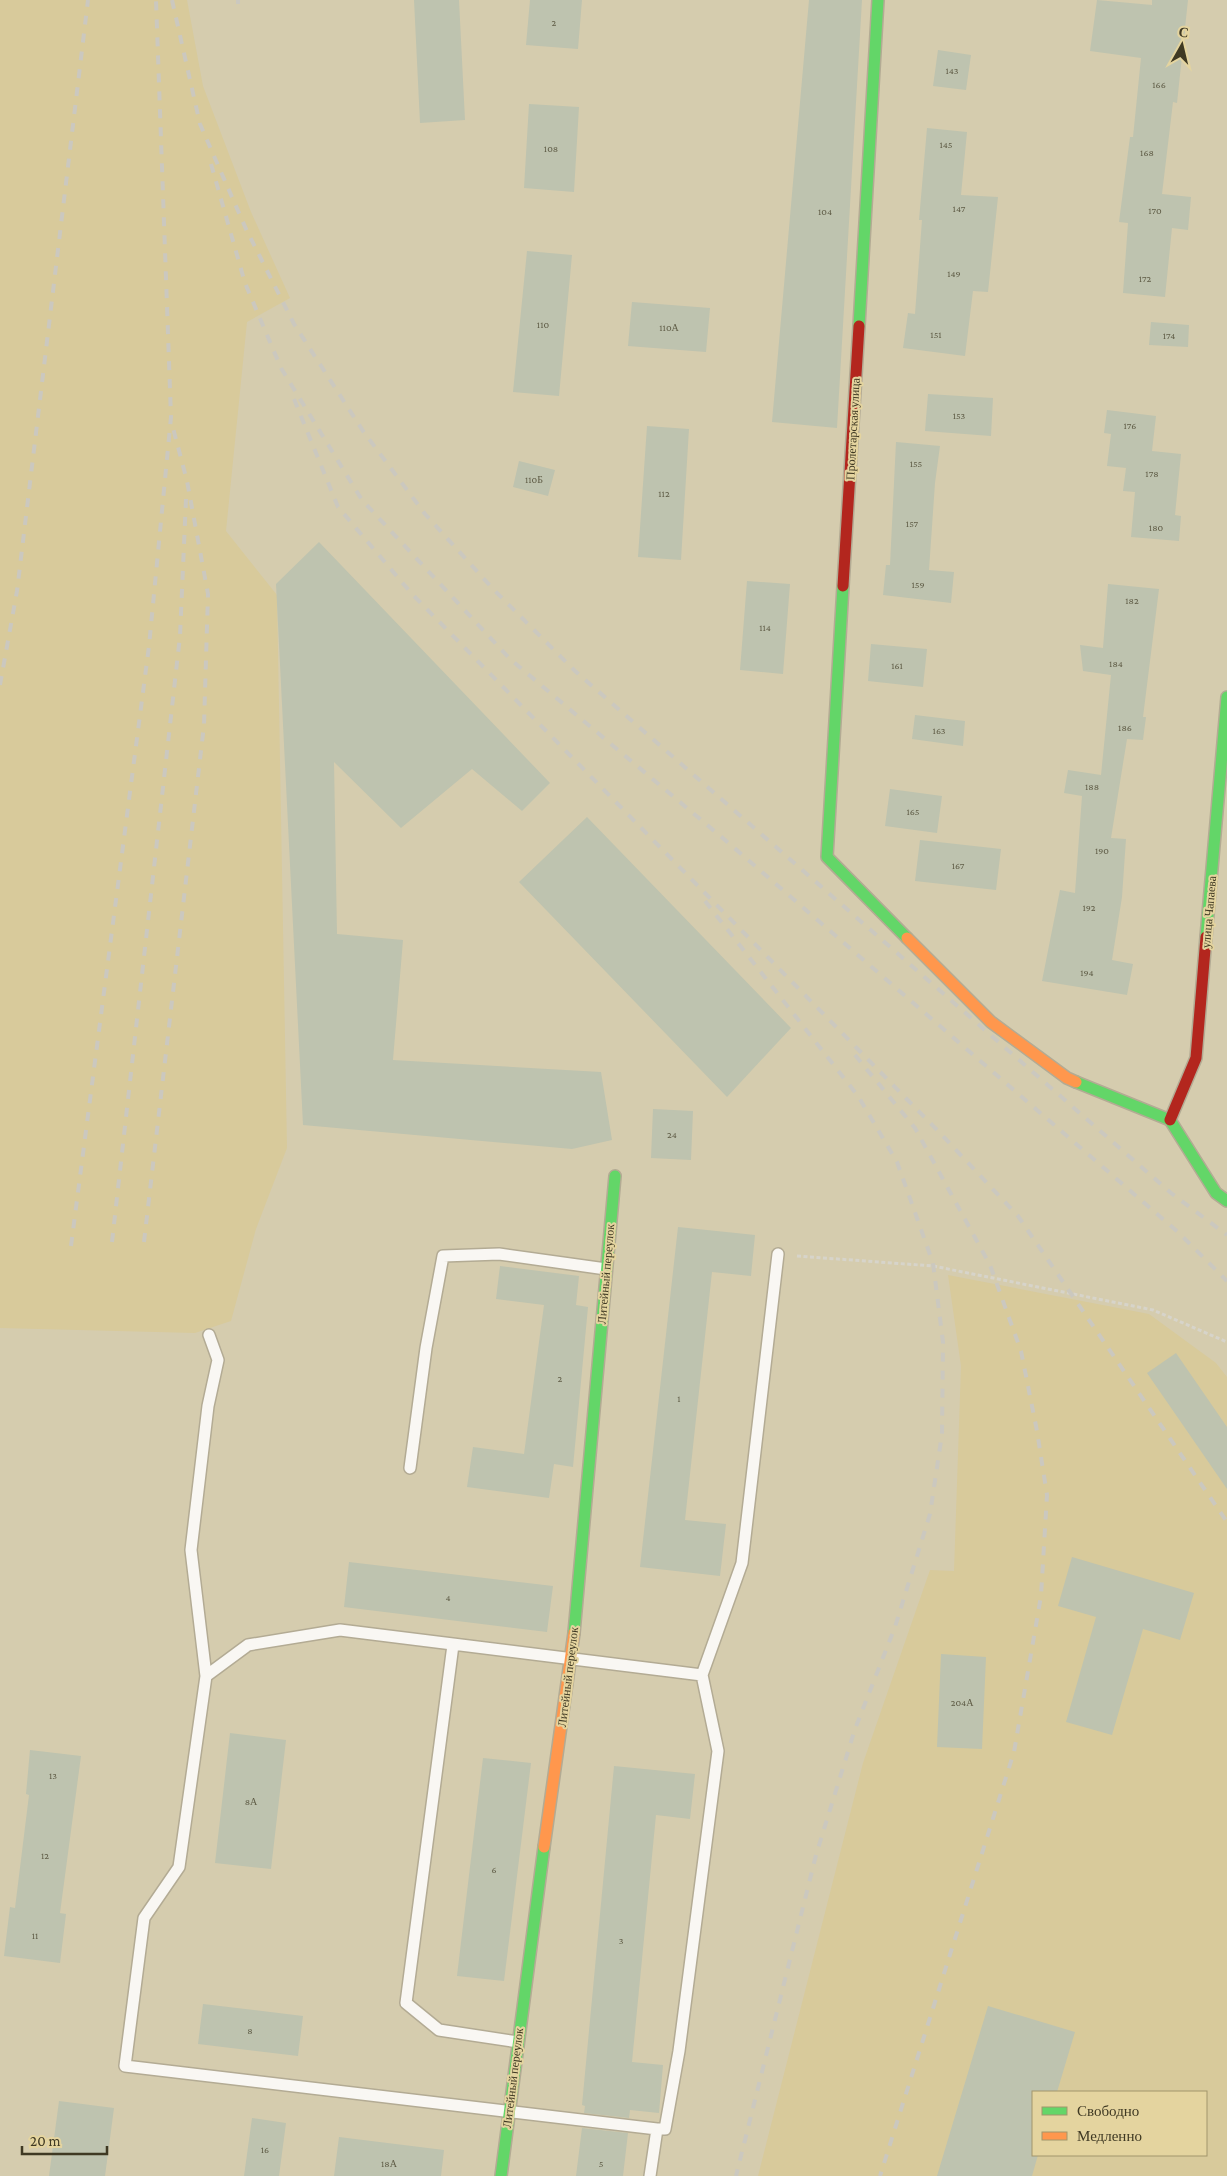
<svg xmlns="http://www.w3.org/2000/svg" width="1227" height="2176" font-family="'Crimson Pro',serif">
<style>
.built{fill:#d8ca9b;fill-rule:evenodd}
.building{fill:#bec3af}
.lines{fill:none;stroke-linecap:round;stroke-linejoin:round}
.lane-casing{stroke:#b3ab94;stroke-width:14}
.fast-casing{stroke:#b3ab94;stroke-width:14}
.slow-casing{stroke:#b3ab94;stroke-width:14}
.jam-casing{stroke:#b3ab94;stroke-width:14}
.path{stroke:#d7d4ca;stroke-width:3;stroke-dasharray:4 2.5;stroke-linecap:butt}
.lane{stroke:#f9f7f3;stroke-width:11}
.fast{stroke:#63d668;stroke-width:11}
.slow{stroke:#ff974d;stroke-width:11}
.jam{stroke:#b3261e;stroke-width:11}
.rail{stroke:#cbc8bf;stroke-width:4;stroke-dasharray:9 9;stroke-linecap:butt}
.labels{text-anchor:middle;stroke-width:4;stroke-linejoin:round;paint-order:stroke}
.number-label{font-size:10px;fill:#5f5c46}
.street-label{font-size:12px;fill:#3f3923;stroke:#e4d49f}
</style>
<rect width="100%" height="100%" fill="#d5ccae"/>
<path class="built" d="M0,0H187L203,86L251,212L290,298L247,322L226,531L277,595L287,1148L256,1229L231,1321L195,1333L0,1328Z
M948,1275L1149,1314L1216,1363L1227,1377V2176H758L863,1763L930,1570L954,1571L961,1366ZM1033,2092H1206V2155H1033Z"/>
<path class="building" d="M414,0H459L465,120L420,123Z
M530,0H582L578,49L526,45Z
M809,0H862L837,428L772,422Z
M1097,0L1152,5V0H1188L1177,103L1173,102L1162,194L1191,197L1188,230L1172,228L1165,297L1123,293L1128,223L1119,222L1130,137H1133L1141,58L1090,51Z
M938,50L971,55L966,90L933,86Z
M529,104L579,107L574,192L524,188Z
M927,128L967,132L961,195L998,197L988,292L973,291L965,356L903,348L908,313L915,314L922,220H919Z
M527,251L572,255L559,396L513,392Z
M632,302L710,308L706,352L628,346Z
M1151,322L1189,325L1188,347L1149,345Z
M928,394L993,398L991,436L925,431Z
M1107,410L1156,416L1152,451L1181,454L1175,515L1181,516L1179,541L1131,537L1135,492L1123,491L1126,468L1107,466L1111,434L1104,433Z
M647,426L689,429L681,560L638,557Z
M896,442L940,446L935,483L929,570L954,572L951,603L883,595L886,565H890Z
M519,461L555,470L548,496L513,487Z
M319,542L550,783L522,811L472,769L401,828L334,762L337,934L403,940L393,1060L601,1072L612,1140L572,1149L303,1125L276,584Z
M747,581L790,584L783,674L740,670Z
M1108,584L1159,589L1143,717H1146L1143,740L1127,739L1111,838L1126,839L1122,897L1112,960L1133,964L1127,995L1042,981L1060,890L1075,893L1082,796L1064,793L1068,770L1101,775L1111,675L1083,671L1080,645L1103,648Z
M871,644L927,649L923,687L868,681Z
M915,715L965,721L963,746L912,739Z
M890,789L942,796L937,833L885,826Z
M587,817L791,1028L727,1097L519,882Z
M920,840L1001,849L996,890L915,881Z
M653,1109L693,1111L691,1160L651,1158Z
M678,1227L755,1235L751,1276L712,1272L685,1520L726,1524L720,1576L640,1567Z
M500,1266L579,1276L576,1305L588,1307L573,1467L554,1464L549,1498L467,1487L473,1447L524,1454L544,1305L496,1299Z
M1176,1353L1227,1427V1489L1147,1373Z
M1072,1557L1194,1593L1180,1640L1143,1629L1112,1735L1066,1722L1096,1617L1058,1606Z
M349,1562L553,1586L547,1632L344,1607Z
M941,1654L986,1657L982,1749L937,1747Z
M230,1733L286,1740L271,1869L215,1863Z
M30,1750L81,1756L60,1913L66,1914L60,1963L4,1956L10,1907L15,1908L29,1795L26,1794Z
M483,1758L531,1763L504,1981L457,1976Z
M614,1766L695,1774L690,1819L656,1815L632,2062L663,2065L659,2113L630,2110L629,2118L584,2113L585,2106L582,2105Z
M203,2004L303,2016L298,2056L198,2044Z
M988,2006L1075,2032L1057,2092H1033V2155H1038L1032,2176H937Z
M59,2101L114,2108L105,2176H49Z
M252,2118L286,2123L279,2176H244Z
M582,2128L628,2133L623,2176H576Z
M339,2137L444,2150L441,2176H334Z"/>
<g class="lines">
<g class="lane-casing">
<path id="lane" d="M410,1468L426,1348L443,1256L499,1254L606,1269
M453,1645L406,2003L439,2030L518,2042
M206,1676L191,1550L208,1406L218,1360L209,1335
M657,2129H665L679,2051L718,1751L702,1675
M650,2176L657,2129L125,2066L144,1918L179,1867L206,1676L248,1645L340,1630L702,1675L742,1563L778,1254"/>
</g>
<g class="fast-casing">
<path id="fast" d="M859,326L878,0
M843,586L827,857L907,938
M1206,937L1227,697
M1076,1082L1170,1120L1216,1193L1227,1201
M574,1633L615,1176
M501,2176L544,1847"/>
</g>
<g class="slow-casing">
<path id="slow" d="M907,938L991,1022L1067,1078L1076,1082
M544,1847L574,1633"/>
</g>
<g class="jam-casing">
<path id="jam" d="M843,586L859,326
M1170,1120L1196,1058L1206,937"/>
</g>
<path class="path" d="M797,1256L933,1266L1153,1310L1227,1342"/>
<use href="#lane" class="lane"/>
<use href="#fast" class="fast"/>
<use href="#slow" class="slow"/>
<use href="#jam" class="jam"/>
<path class="rail" d="M172,0L200,124L246,229L294,324L363,431L425,514L494,590L575,671L1171,1193L1227,1235
M238,0V4
M211,164L245,283L281,368L362,500L510,659L725,840L1179,1233L1227,1281
M294,399L338,507L412,594L941,1134L1018,1216L1227,1522
M0,685L17,591L88,0
M705,901L858,1096L897,1162L933,1263L943,1342L942,1434L930,1514L895,1627L855,1729L816,1855L736,2176
M855,1055L915,1128L990,1265L1021,1351L1037,1431L1047,1495L1041,1596L1014,1752L880,2176
M112,1242L180,636L186,499
M144,1242L204,725L208,594L187,481L172,424
M71,1246L149,646L171,417L156,0"/>
</g>
<g class="labels">
<g class="number-label">
<text x="554" y="26">2</text>
<text x="952" y="74">143</text>
<text x="1159" y="88">166</text>
<text x="946" y="148">145</text>
<text x="551" y="152">108</text>
<text x="1147" y="156">168</text>
<text x="959" y="212">147</text>
<text x="1155" y="214">170</text>
<text x="825" y="215">104</text>
<text x="954" y="277">149</text>
<text x="1145" y="282">172</text>
<text x="543" y="328">110</text>
<text x="669" y="331">110А</text>
<text x="936" y="338">151</text>
<text x="1169" y="339">174</text>
<text x="959" y="419">153</text>
<text x="1130" y="429">176</text>
<text x="916" y="467">155</text>
<text x="1152" y="477">178</text>
<text x="534" y="483">110Б</text>
<text x="664" y="497">112</text>
<text x="912" y="527">157</text>
<text x="1156" y="531">180</text>
<text x="918" y="588">159</text>
<text x="1132" y="604">182</text>
<text x="765" y="631">114</text>
<text x="1116" y="667">184</text>
<text x="897" y="669">161</text>
<text x="1125" y="731">186</text>
<text x="939" y="734">163</text>
<text x="1092" y="790">188</text>
<text x="913" y="815">165</text>
<text x="1102" y="854">190</text>
<text x="958" y="869">167</text>
<text x="1089" y="911">192</text>
<text x="1087" y="976">194</text>
<text x="672" y="1138">24</text>
<text x="560" y="1382">2</text>
<text x="679" y="1402">1</text>
<text x="448" y="1601">4</text>
<text x="962" y="1706">204А</text>
<text x="53" y="1779">13</text>
<text x="251" y="1805">8А</text>
<text x="45" y="1859">12</text>
<text x="494" y="1873">6</text>
<text x="35" y="1939">11</text>
<text x="621" y="1944">3</text>
<text x="250" y="2034">8</text>
<text x="265" y="2153">16</text>
<text x="389" y="2167">18А</text>
<text x="601" y="2167">5</text>
</g>
<g class="street-label">
<text transform="translate(853 429) rotate(-87)" y="4">Пролетарская улица</text>
<text transform="translate(1209 912) rotate(-85)" y="4">улица Чапаева</text>
<text transform="translate(606 1274) rotate(-85)" y="4">Литейный переулок</text>
<text transform="translate(568 1677) rotate(-83)" y="4">Литейный переулок</text>
<text transform="translate(513 2078) rotate(-83)" y="4">Литейный переулок</text>
</g>
</g>
<rect x="1032" y="2091" width="175" height="65" fill="#e4d49f" stroke="#a2966d"/>
<rect x="1042" y="2107" width="25" height="8" fill="#63d668" stroke="#a2966d"/>
<text x="1077" y="2116" font-size="15" fill="#3f3923">Свободно</text>
<rect x="1042" y="2132" width="25" height="8" fill="#ff974d" stroke="#a2966d"/>
<text x="1077" y="2141" font-size="15" fill="#3f3923">Медленно</text>
<g transform="translate(1182 45) rotate(8)" stroke="#e4d49f" stroke-width="4" paint-order="stroke">
<path d="M0-4L9 19L0 12L-9 19Z" fill="#3f3923"/>
<text y="-8" font-size="14" font-weight="bold" text-anchor="middle" fill="#3f3923">С</text>
</g>
<path d="M22 2146v8h85v-8" fill="none" stroke="#3f3923" stroke-width="2.5"/>
<text x="30" y="2146" font-size="15" fill="#3f3923" stroke="#e4d49f" stroke-width="4" paint-order="stroke">20 m</text>
</svg>
